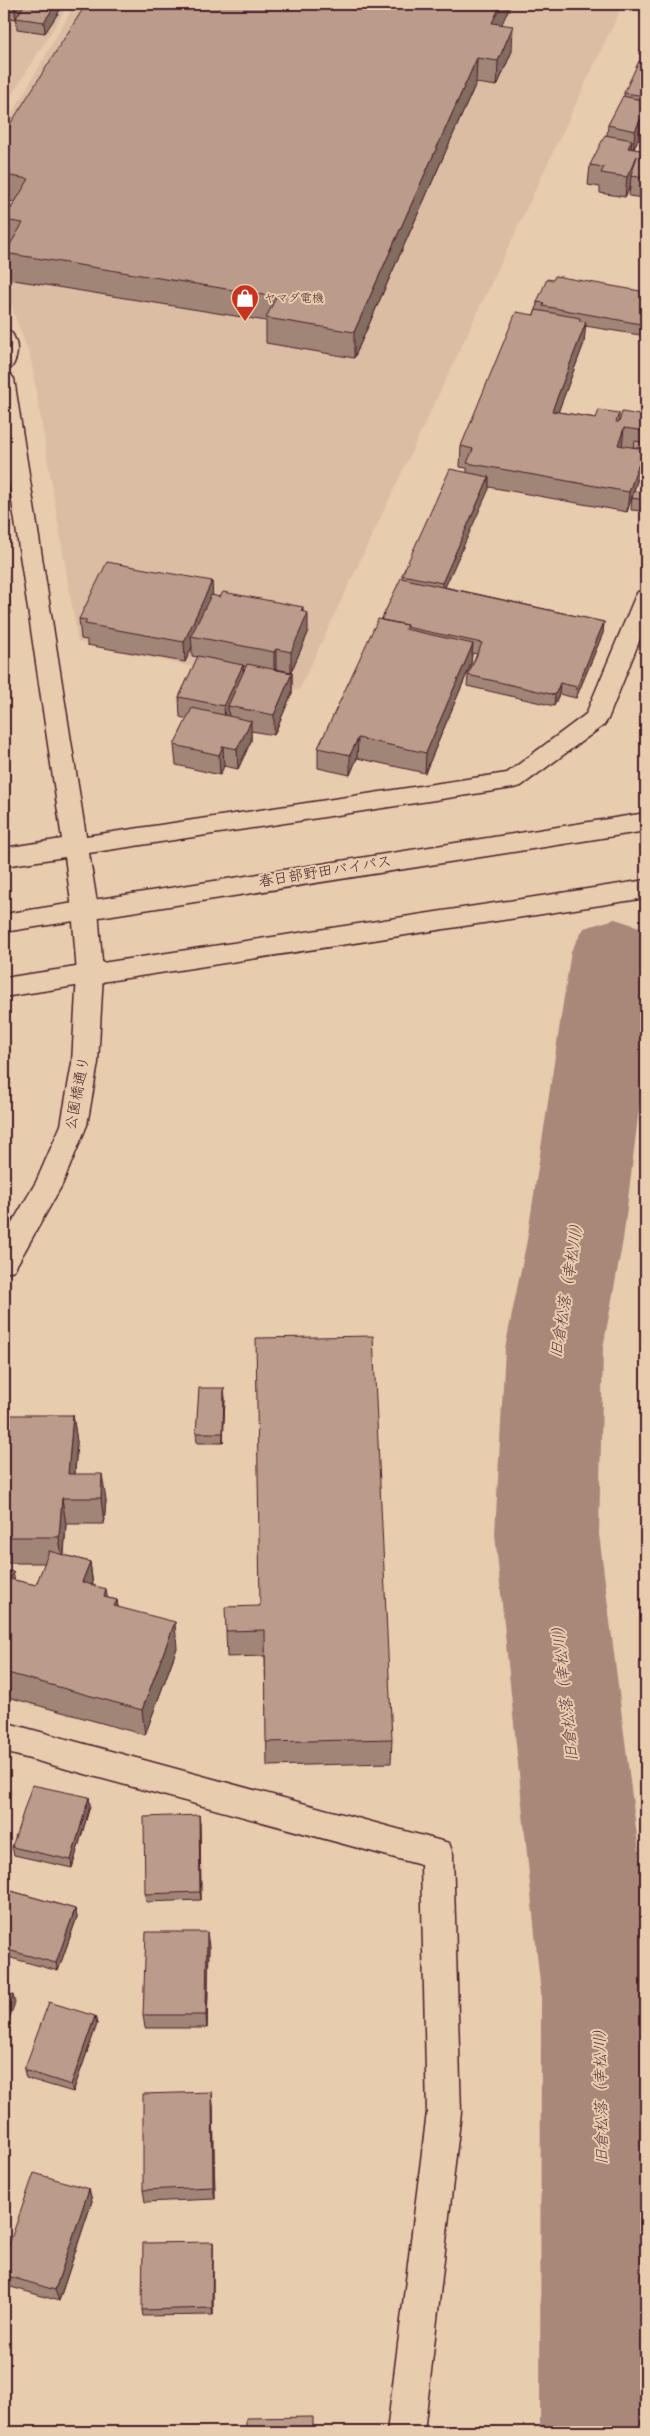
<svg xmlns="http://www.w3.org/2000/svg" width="650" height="2436" font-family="'Balsamiq Sans','Klee One',sans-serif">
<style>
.built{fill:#dabda3}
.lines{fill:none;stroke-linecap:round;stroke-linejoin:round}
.river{fill:#a9887a;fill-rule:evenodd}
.minor-casing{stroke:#4a1f2b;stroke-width:3}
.major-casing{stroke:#4a1f2b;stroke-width:3}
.highway-casing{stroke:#4a1f2b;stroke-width:3}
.minor{fill:#e7ccae;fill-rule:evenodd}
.major{fill:#e7ccae;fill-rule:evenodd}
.highway{fill:#e7ccae;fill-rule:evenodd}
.wall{fill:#a18577;stroke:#4a1f2b;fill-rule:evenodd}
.shaded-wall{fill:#836c61;stroke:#4a1f2b}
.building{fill:#bb9b8a;stroke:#4a1f2b}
.labels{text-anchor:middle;stroke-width:4;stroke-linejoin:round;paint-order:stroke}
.far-poi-label{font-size:12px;fill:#4a1f2b;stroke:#e7ccae;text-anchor:start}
.street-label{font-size:15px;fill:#4a1f2b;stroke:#e7ccae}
.water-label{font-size:16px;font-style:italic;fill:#5d343b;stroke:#e7ccae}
</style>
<rect width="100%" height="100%" fill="#e7ccae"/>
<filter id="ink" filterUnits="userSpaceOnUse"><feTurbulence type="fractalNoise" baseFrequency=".02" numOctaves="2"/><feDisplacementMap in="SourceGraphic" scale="10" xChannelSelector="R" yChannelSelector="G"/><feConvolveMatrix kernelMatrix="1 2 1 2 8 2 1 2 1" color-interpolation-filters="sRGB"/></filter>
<g filter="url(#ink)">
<path class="built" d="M4,4H69L4,107Z
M75,4H623L299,690L78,642L31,359L4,286V128Z"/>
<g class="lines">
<path class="river" d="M615,919L646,929V1052L623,1240L603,1348L599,1534L646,1908V2432H540L541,1994L495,1534L505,1348L527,1240L571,951L584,928Z"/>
<g class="minor-casing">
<path id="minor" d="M4,330L11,332C19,343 19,357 11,368L4,370Z
M4,373L11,375L14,379L86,836L507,773L586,714L635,597L638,592L646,590V624L608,719L604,725L521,786L513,788L89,853L98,909L94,915L85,918L76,915L72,909L65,857L4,866V848L62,839L4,447Z
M4,1722L449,1843L453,1854L461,2112L424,2432H387L427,2112L421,1865L4,1752Z"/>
</g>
<g class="major-casing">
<path id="major" d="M85,900L94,903L98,909L103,974L98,1063L87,1125L62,1185L14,1270L4,1273V1237L36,1182L61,1125L72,1063L77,974L72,909L76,903Z"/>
</g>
<g class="highway-casing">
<path id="highway" d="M646,813V831L4,932V914Z
M646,880V898L4,997V978Z"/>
</g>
<use href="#minor" class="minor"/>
<use href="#major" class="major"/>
<use href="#highway" class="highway"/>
</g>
<path class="wall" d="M4,4H64L45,33L17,29L16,18V19L8,18L9,29L4,38Z
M501,25L512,51L497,86L476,83L354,358L266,343V321L8,279L5,253L9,246H7L4,220L15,202L4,200V134Z
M646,45V141L638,140L634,149L646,151V204H642L643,198L629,196L630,187L625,197L600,193V187L588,185L590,165L607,135L608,125L624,97V93L644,61Z
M646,292V336L585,326L584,343L558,412L596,418L619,413V422L646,416V454L643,463H642L641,469L627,512L489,487L445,587L604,622L603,633L576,698L559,694L554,706L467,686L468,675L477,654L472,653L471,664L425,773L357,758L350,775L318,768V748L402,578V575L467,473V468L460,467L461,446L536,310L537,302Z
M646,492L643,511L631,510L632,498Z
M4,553L11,614H4Z
M212,581V596L303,612L308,633L291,672L276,669L275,670L292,673V693L274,735L251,731V741L238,769L224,766L220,775L176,765L174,745L187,719L180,717L179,697L198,657L192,656V647L185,662L87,645V640L81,639L79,619ZM243,666L246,667L243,673Z
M225,1398L223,1443H197L196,1433Z
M73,1415L77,1442L75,1474L106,1500L104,1524H66L64,1555L90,1562L93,1585L108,1598L117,1600L118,1607L177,1648L145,1735L4,1696V1570L14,1580L36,1585L45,1563H4V1428Z
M260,1606L392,1739L391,1763L267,1766L265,1656L227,1657L226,1631Z
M89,1797L90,1806L72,1868L14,1855L12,1847Z
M200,1823L201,1900L146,1902L145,1894Z
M4,1889L75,1909L77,1917L58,1971L4,1956Z
M209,1947L207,2028H145L143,2015Z
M95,2016L97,2024L73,2092L26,2078L24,2070Z
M213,2105L215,2199L145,2202L143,2190Z
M89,2189L92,2201L59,2301L4,2285V2259Z
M213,2242V2315L143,2316L142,2310Z"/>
<path class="shaded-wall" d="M14,4H26L16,19Z
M56,4H64L45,33L44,22Z
M501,4H511L491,48L492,23Z
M6,5L9,29L4,38V9Z
M513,26L512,51L497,86L498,61Z
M477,58L476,83L354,358V332Z
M640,120L638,140L633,150L635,131Z
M632,140L630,160L628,148Z
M637,156L631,176L630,187L625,197L627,177Z
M586,322L584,343L551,431L552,411Z
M624,428L622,448L618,445Z
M646,446V453L643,463L645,451Z
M644,449L641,469L627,512L629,492Z
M489,477V489L442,594V583Z
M212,581L213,601L191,636L192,647L185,662L184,642Z
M303,607V623L308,613V633L291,672V652Z
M604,622L603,633L576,698L577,687Z
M473,644L471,664L425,773L426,753Z
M276,649V669L274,672V652Z
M243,665L244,685L228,706L229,718L225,726L224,706Z
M292,673V693L274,735V715Z
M560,683L559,694L554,706L555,695Z
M251,721V741L238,769L237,749Z
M358,738L357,758L350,775V755Z
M223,746L224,766L220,775L219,755Z
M224,1388L225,1398L223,1443V1433Z
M73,1415L77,1442L73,1498L68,1474Z
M102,1474L106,1500L104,1524L101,1498Z
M62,1498L66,1524L63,1563L59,1537Z
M90,1562L93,1588L82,1582Z
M13,1572L18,1598L10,1579Z
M106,1589L110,1614L104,1597Z
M117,1600L120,1626L114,1606Z
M175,1622L177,1648L145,1735L142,1710Z
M89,1797L90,1806L72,1868L71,1860Z
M199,1815L200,1823L201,1900L200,1892Z
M75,1909L77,1917L58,1971L56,1963Z
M207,1932L209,1947L207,2028L206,2015Z
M13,1995L15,2003L4,2032V2019Z
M95,2016L97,2024L73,2092L71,2085Z
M212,2092L213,2105L215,2199L213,2187Z
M89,2189L92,2201L59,2301L55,2290Z
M213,2242V2315L212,2308Z"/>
<path class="building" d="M25,4H56L44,22L16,18Z
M86,4H501L492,23L513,26L498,61L477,58L354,332L266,318L276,297L5,253L23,223L4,220L29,179L4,175V134Z
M4,9L7,10L4,15Z
M639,61L646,62V96L624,93Z
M623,96L646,101V121L640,120L635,131L608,125Z
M605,135L632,140L628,148L646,151V184H644L646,178L631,176L637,156L627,177L601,173L604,167L590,165Z
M555,276L646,292V325L543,306L544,303L537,302L547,279L553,280Z
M536,310L580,318L579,321L586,322L552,411L596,418L599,410L619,413L616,422H619L622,412L646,416V431L624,428L618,445L644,449L629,492L467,463L473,449L461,446L516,312L534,315Z
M635,441L646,443V446L645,451H643L644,449L633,447Z
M450,469L489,477L442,583L402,575Z
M634,491L646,492L645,500L632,498Z
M4,553L10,602L4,603Z
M107,562L212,581L184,642L85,624L87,620L79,619Z
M401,578L604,622L577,687L560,683L555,695L468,675L482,643L406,627L407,625L381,620Z
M223,592L303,607L301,611L308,613L291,652L276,649L274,652L191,636L211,595L220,597Z
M378,619L407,625L405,629L473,644L426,753L358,738L350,755L318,748Z
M198,656L243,665L224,706L179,697Z
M247,664L292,673L274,715L228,706Z
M192,708L251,721L237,749L223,746L219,755L174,745Z
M373,1336L392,1739L266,1742L265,1630L226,1631L225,1607L260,1606L256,1338Z
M199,1388H224L223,1433H196Z
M6,1415H73L68,1474H102L101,1498H62L59,1537H4V1428H5Z
M49,1551L90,1562L82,1582L106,1589L104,1597L117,1600L114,1606L175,1622L142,1710L4,1672V1570L13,1572L10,1579L36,1585Z
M32,1785L89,1797L71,1860L12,1847Z
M199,1815L200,1892L145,1894L144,1817Z
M4,1889L75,1909L56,1963L4,1949Z
M146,1932H207L206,2015H143Z
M4,1992L13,1995L4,2019Z
M49,2002L95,2016L71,2085L24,2070Z
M212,2092L213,2187L143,2190V2094Z
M34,2173L89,2189L55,2290L4,2275V2259Z
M213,2242L212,2308L142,2310L143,2243Z
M313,2417V2432H246V2418Z"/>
</g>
<defs>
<g id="shop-pin" transform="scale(1.4375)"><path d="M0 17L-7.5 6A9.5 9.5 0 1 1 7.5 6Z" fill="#c8321e" stroke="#e7ccae"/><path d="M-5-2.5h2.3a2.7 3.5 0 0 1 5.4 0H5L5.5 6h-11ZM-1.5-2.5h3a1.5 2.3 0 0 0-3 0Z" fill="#fff"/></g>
</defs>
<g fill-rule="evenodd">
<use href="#shop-pin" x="245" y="298"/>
</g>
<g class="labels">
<g class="far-poi-label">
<text x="264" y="302">ヤマダ電機</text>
</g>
<g class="street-label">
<text transform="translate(325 871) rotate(-9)" y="5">春日部野田バイパス</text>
<text transform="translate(77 1093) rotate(-79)" y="5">公園橋通り</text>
</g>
<g class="water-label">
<text transform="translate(566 1287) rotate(-81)" y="6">旧倉松落（幸松川）</text>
<text transform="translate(564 1690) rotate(-96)" y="6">旧倉松落（幸松川）</text>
<text transform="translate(600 2093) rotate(-91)" y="6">旧倉松落（幸松川）</text>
</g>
</g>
<rect width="650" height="2436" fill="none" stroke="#e7ccae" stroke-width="20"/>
<rect x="10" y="10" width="630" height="2416" fill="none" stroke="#4a1f2b" stroke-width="2" filter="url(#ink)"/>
</svg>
